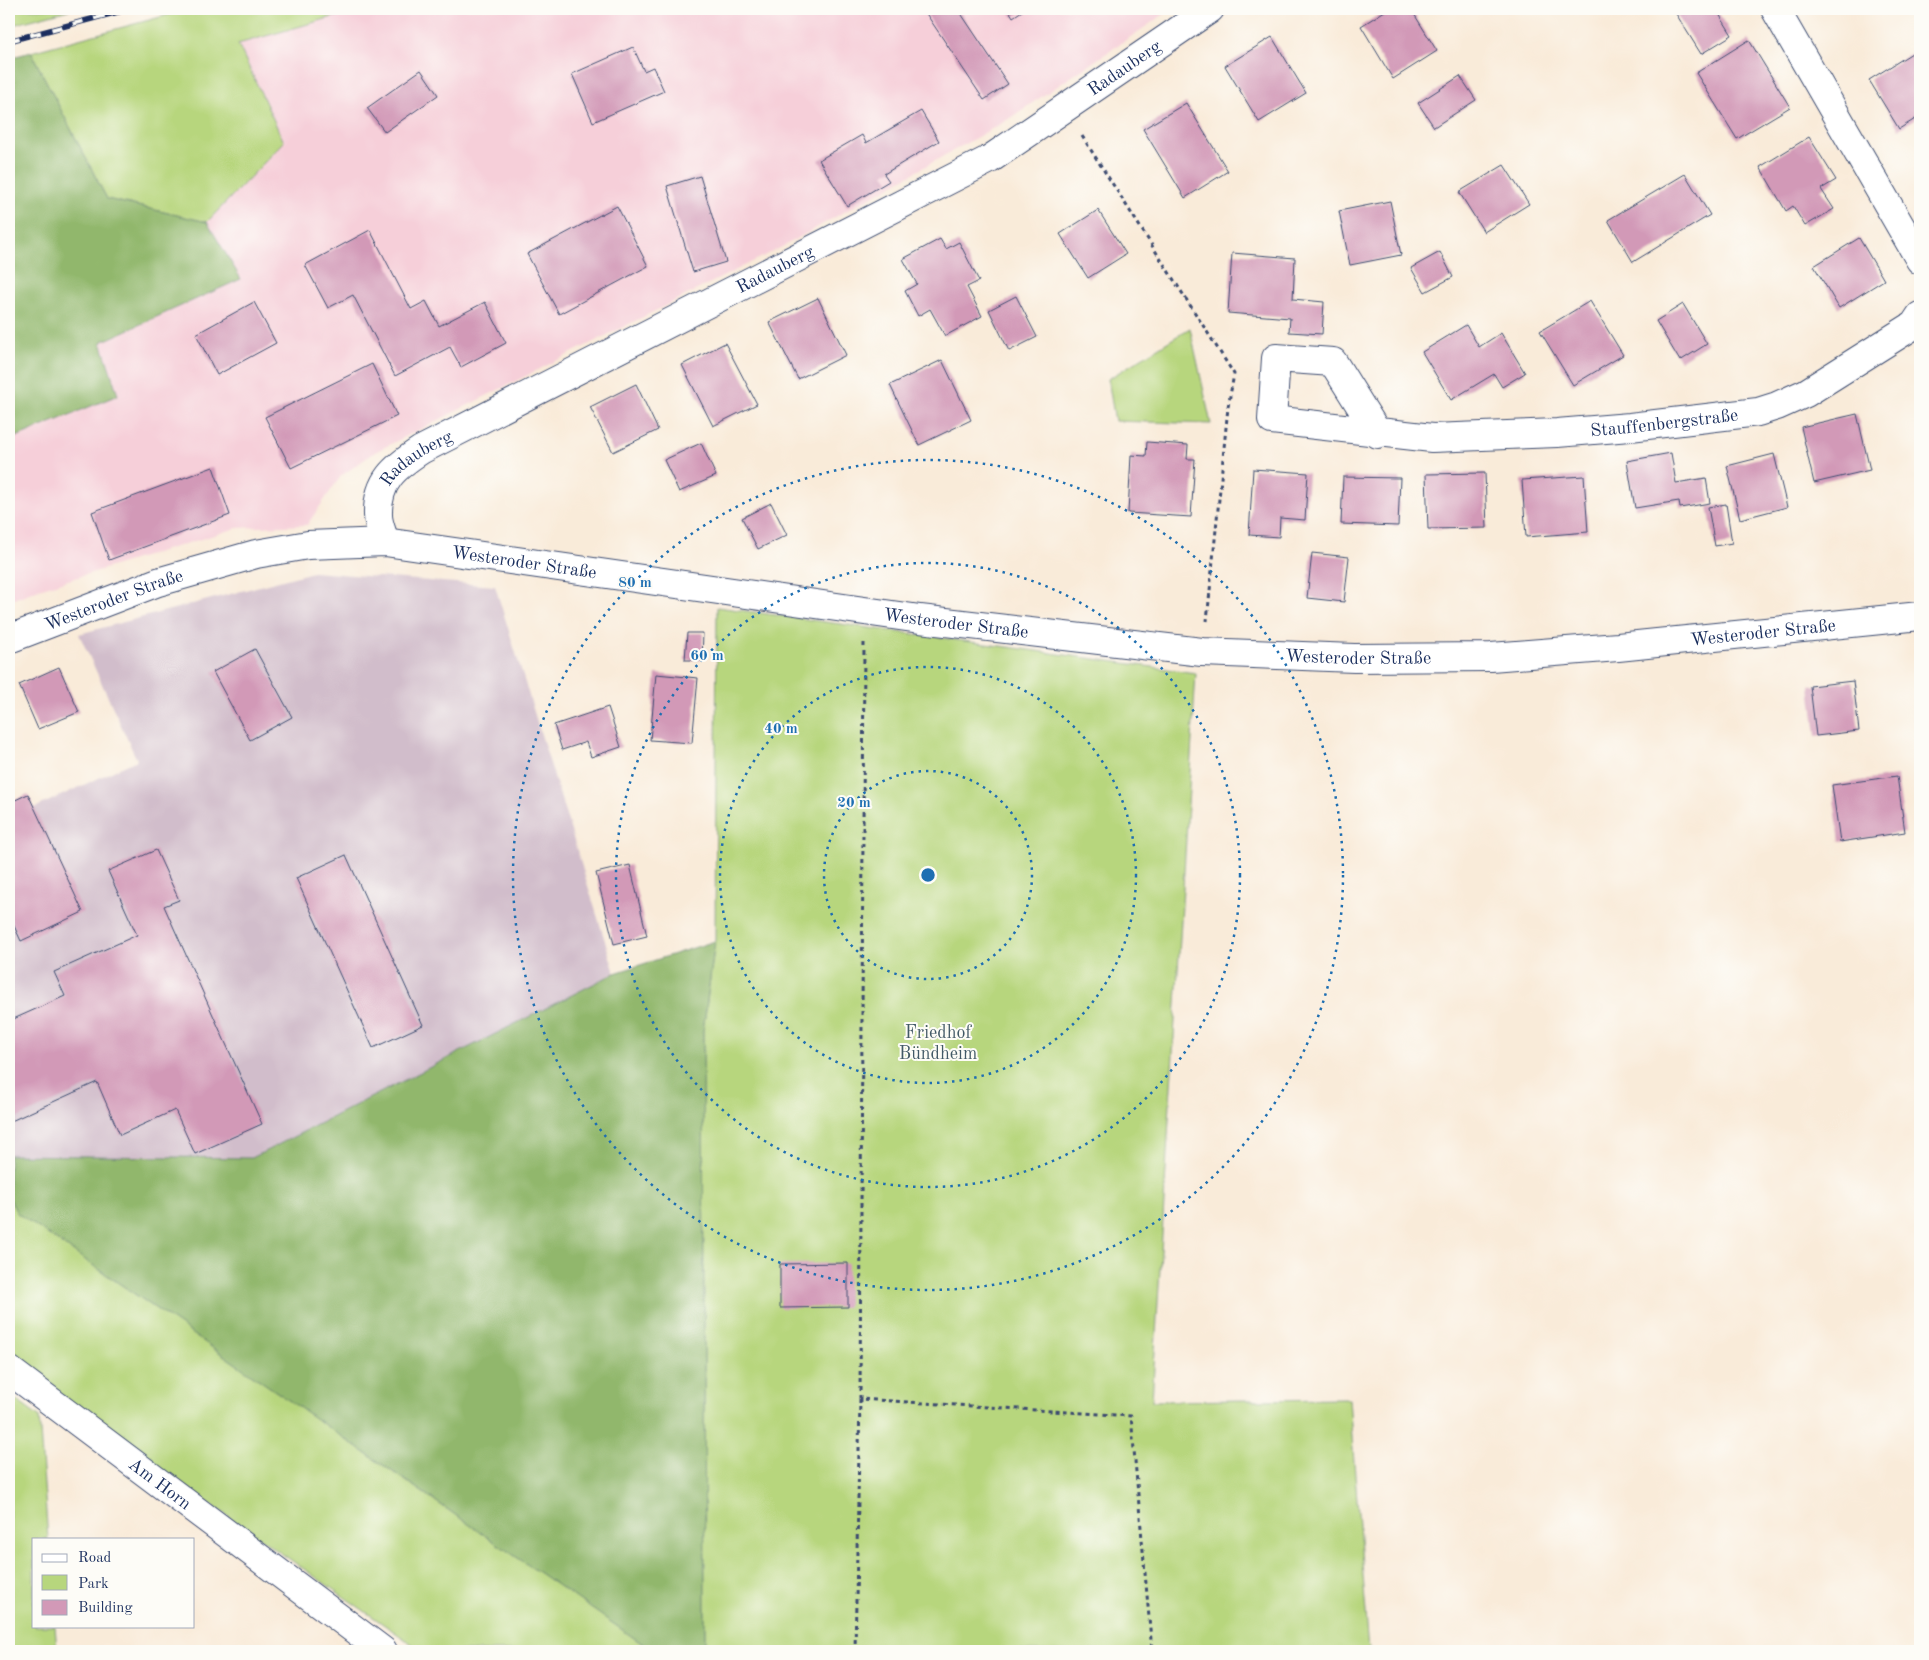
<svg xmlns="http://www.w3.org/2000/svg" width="1929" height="1660" font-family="'Old Standard TT',serif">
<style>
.built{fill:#f6cfd9}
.industrial{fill:#d1bdcb}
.green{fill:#b7d67d;stroke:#69826e}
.forest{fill:#91b76c;stroke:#567365}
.building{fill:#d299b7}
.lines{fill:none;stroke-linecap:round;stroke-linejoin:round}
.minor-casing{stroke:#3c4b70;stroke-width:30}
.path{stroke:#3c4b70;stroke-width:3;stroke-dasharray:4 4;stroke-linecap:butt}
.minor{stroke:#fff;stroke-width:28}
.rail-casing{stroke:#1b2f5e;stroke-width:5.5}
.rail{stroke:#fdfcf7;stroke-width:4;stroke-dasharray:11;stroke-linecap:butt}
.ring{fill:none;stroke:#1f6fb2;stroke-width:2.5;stroke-dasharray:2.5 5}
.labels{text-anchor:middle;stroke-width:4;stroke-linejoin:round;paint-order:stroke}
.street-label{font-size:18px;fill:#1b2f5e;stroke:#fdfcf7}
.park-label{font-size:18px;fill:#425966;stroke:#fdfcf7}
.centre{fill:#1f6fb2;stroke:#fdfcf7;stroke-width:2.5}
.ring-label{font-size:15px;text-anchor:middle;font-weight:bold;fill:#1f6fb2;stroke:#fdfcf7;stroke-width:4;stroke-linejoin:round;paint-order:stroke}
</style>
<rect width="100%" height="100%" fill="#fdfcf7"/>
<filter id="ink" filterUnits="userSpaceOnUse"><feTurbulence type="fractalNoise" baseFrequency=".02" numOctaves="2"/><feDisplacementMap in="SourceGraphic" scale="10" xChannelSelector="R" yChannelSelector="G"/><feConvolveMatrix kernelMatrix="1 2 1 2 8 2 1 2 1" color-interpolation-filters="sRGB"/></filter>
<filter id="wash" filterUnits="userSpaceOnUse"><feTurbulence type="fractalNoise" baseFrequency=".0096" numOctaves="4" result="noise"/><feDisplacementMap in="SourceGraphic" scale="20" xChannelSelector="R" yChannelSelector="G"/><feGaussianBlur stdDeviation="1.12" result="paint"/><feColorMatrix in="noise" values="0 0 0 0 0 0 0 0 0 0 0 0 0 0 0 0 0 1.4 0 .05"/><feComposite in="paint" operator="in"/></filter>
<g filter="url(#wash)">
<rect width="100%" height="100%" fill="#f9ebd9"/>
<path class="built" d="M361,9H1172L1004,122L782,247L375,452L341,476L307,525L237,528L39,589L9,601V440L117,395L101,342L241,279L207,222L284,141L238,44Z"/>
<path class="industrial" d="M313,572L495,586L615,973L252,1158L9,1155V820L137,760L79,634Z"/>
<path class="green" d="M9,9H72L9,26Z
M190,9H361L238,44L284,142L207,222L107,199L31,52Z
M1190,328L1211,424L1115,421L1108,379Z
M717,607L1196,673L1152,1401L1349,1399L1369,1651H705L703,1031L715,941Z
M9,1197L17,1213L653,1651H422L92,1422L9,1356Z
M9,1395L39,1417L48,1539H34V1626H55L57,1651H9Z"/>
<path class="forest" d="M31,52L107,199L207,222L241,279L101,342L118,395L9,440V58Z
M715,941L703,1031L705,1651H653L17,1213L9,1197V1155L252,1158L615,973Z"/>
<g id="blocks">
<path class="building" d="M923,9H958L1008,84L984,100Z
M1008,9H1025L1013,17Z
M1388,9H1411L1437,51L1393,79L1361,26Z
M1673,9H1727L1719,14L1732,35L1701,54Z
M1272,37L1306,93L1259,122L1225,66Z
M1749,40L1790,107L1737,139L1696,73Z
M633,47L644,71L653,67L664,91L593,122L572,74Z
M1920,48V116L1899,129L1869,80Z
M421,70L438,95L385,132L367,108Z
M1460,76L1476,100L1434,127L1418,103Z
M1186,103L1228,171L1185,198L1143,129Z
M921,111L939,141L884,174L889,181L847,206L819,160L862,135L866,143Z
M1809,137L1836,180L1821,189L1834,209L1805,226L1793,206L1786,211L1760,167Z
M1504,165L1529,204L1484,232L1459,192Z
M1685,174L1710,215L1633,262L1608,220Z
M700,176L726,262L693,272L667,186Z
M1390,201L1401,255L1350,265L1339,211Z
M617,206L648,266L559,314L527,254Z
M1098,210L1126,254L1088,278L1060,234Z
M370,230L411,309L426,301L439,326L485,302L506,343L461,367L450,347L395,376L353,295L328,308L305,265Z
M1859,238L1884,280L1839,308L1814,266Z
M940,239L946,249L959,242L979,281L967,287L982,316L945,336L930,309L918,316L905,291L917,284L903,259Z
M1440,252L1453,277L1425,292L1411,268Z
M1232,253L1295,258L1293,299L1324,302L1322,334L1289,332L1290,318L1228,313Z
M1016,296L1037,337L1009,351L989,310Z
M818,298L846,355L798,379L769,322Z
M1590,301L1623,355L1573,385L1540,331Z
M254,302L276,343L217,375L196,334Z
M1683,304L1707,344L1680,361L1656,321Z
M1466,325L1479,347L1501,333L1525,373L1502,387L1494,374L1451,400L1422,352Z
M725,343L757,404L713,426L682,365Z
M942,360L971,420L919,445L890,385Z
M372,364L397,416L291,468L265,417Z
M636,384L658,430L613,452L590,407Z
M1857,414L1870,470L1814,483L1801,427Z
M1147,442L1188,445L1187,459H1195L1191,517L1128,513L1131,455L1146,456Z
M701,443L716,476L679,492L664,460Z
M1671,453L1676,483L1706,478L1710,503L1680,508L1679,501L1635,508L1627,461Z
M1774,454L1787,507L1740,519L1727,466Z
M213,467L230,515L109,560L92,512Z
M1253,469L1308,473L1305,520L1280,518L1279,537L1249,535Z
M1485,473L1487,528L1428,529L1426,474Z
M1584,476L1588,532L1526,537L1522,480Z
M1343,477L1400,478L1398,526L1341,524Z
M771,503L787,535L758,549L742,518Z
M1726,504L1732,543L1715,546L1708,507Z
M1312,553L1349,557L1344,602L1307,598Z
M687,633H703L702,660H685Z
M255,649L292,717L250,740L213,672Z
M59,667L79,712L38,729L19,685Z
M656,674L698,678L692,743L650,740Z
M1853,681L1859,731L1816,736L1810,686Z
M608,707L621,747L591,757L586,742L562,750L554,725Z
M1897,776L1905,832L1840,842L1832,785Z
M28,794L83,912L21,941L9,915V803Z
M156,850L179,900L164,906L262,1124L195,1154L175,1110L120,1135L97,1082L9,1122V1021L65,996L54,972L137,935L108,871Z
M346,855L423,1025L373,1048L296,878Z
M630,865L647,936L614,944L596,873Z
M848,1263V1307L780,1308V1264Z"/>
</g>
</g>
<g filter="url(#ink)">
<use href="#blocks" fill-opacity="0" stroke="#3c4b70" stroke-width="1"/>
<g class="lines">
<g class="minor-casing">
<g id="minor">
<path d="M1775,9L1920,260"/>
<path id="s1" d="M1378,434L1333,362L1276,358L1272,420L1432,438L1557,433L1630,427L1758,412L1777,406L1806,393L1914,325L1920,316"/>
<path id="s2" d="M385,542C383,534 378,524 378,515C377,481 395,467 421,450L990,159L1210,9"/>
<path id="s3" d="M9,639L158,582L256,554L308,545L385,542L920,619L1202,652L1354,658L1491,657L1618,647L1920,616"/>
<path id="s4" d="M9,1370L383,1651"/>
</g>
</g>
<path class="path" d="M1082,136L1234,374L1228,407L1207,621
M860,1399L864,642
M855,1651L860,1399L1131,1416L1152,1651"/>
<use href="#minor" class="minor"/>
<g class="rail-casing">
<path id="rail" d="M9,41L129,9"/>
</g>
<use href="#rail" class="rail"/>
</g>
</g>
<g class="ring">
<circle cx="928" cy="875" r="104"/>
<circle cx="928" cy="875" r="208"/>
<circle cx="928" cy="875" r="312"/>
<circle cx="928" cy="875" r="415"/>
</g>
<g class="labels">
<g class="street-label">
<text dy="6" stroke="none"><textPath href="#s2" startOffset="912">Radauberg</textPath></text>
<text dy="6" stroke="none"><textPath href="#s2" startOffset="508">Radauberg</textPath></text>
<text dy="6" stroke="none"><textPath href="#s1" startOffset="598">Stauffenbergstraße</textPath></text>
<text dy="6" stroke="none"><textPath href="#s2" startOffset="102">Radauberg</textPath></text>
<text dy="6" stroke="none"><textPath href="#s3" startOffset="532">Westeroder Straße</textPath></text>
<text dy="6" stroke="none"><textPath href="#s3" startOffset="112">Westeroder Straße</textPath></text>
<text dy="6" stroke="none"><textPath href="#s3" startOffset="968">Westeroder Straße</textPath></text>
<text dy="6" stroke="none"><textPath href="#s3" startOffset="1778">Westeroder Straße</textPath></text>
<text dy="6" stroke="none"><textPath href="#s3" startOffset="1372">Westeroder Straße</textPath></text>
<text dy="6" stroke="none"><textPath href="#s4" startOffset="189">Am Horn</textPath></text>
</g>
<g class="park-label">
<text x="938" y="1038">Friedhof<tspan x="938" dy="21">Bündheim</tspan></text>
</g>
</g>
<circle cx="928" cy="875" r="8" class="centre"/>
<g class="ring-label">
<text x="635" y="587">80 m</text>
<text x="707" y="660">60 m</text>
<text x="781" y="733">40 m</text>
<text x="854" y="807">20 m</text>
</g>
<rect width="1929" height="1660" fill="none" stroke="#fdfcf7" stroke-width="30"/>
<rect x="32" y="1538" width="162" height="90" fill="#fdfcf7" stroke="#a3aaba"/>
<rect x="42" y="1554" width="25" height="8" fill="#ffffff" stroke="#a3aaba"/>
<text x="78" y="1562" font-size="15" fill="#1b2f5e">Road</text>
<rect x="42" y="1575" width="25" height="15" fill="#b7d67d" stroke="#a3aaba"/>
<text x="78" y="1588" font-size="15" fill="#1b2f5e">Park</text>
<rect x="42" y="1600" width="25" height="15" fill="#d299b7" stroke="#a3aaba"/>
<text x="78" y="1612" font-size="15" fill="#1b2f5e">Building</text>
</svg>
